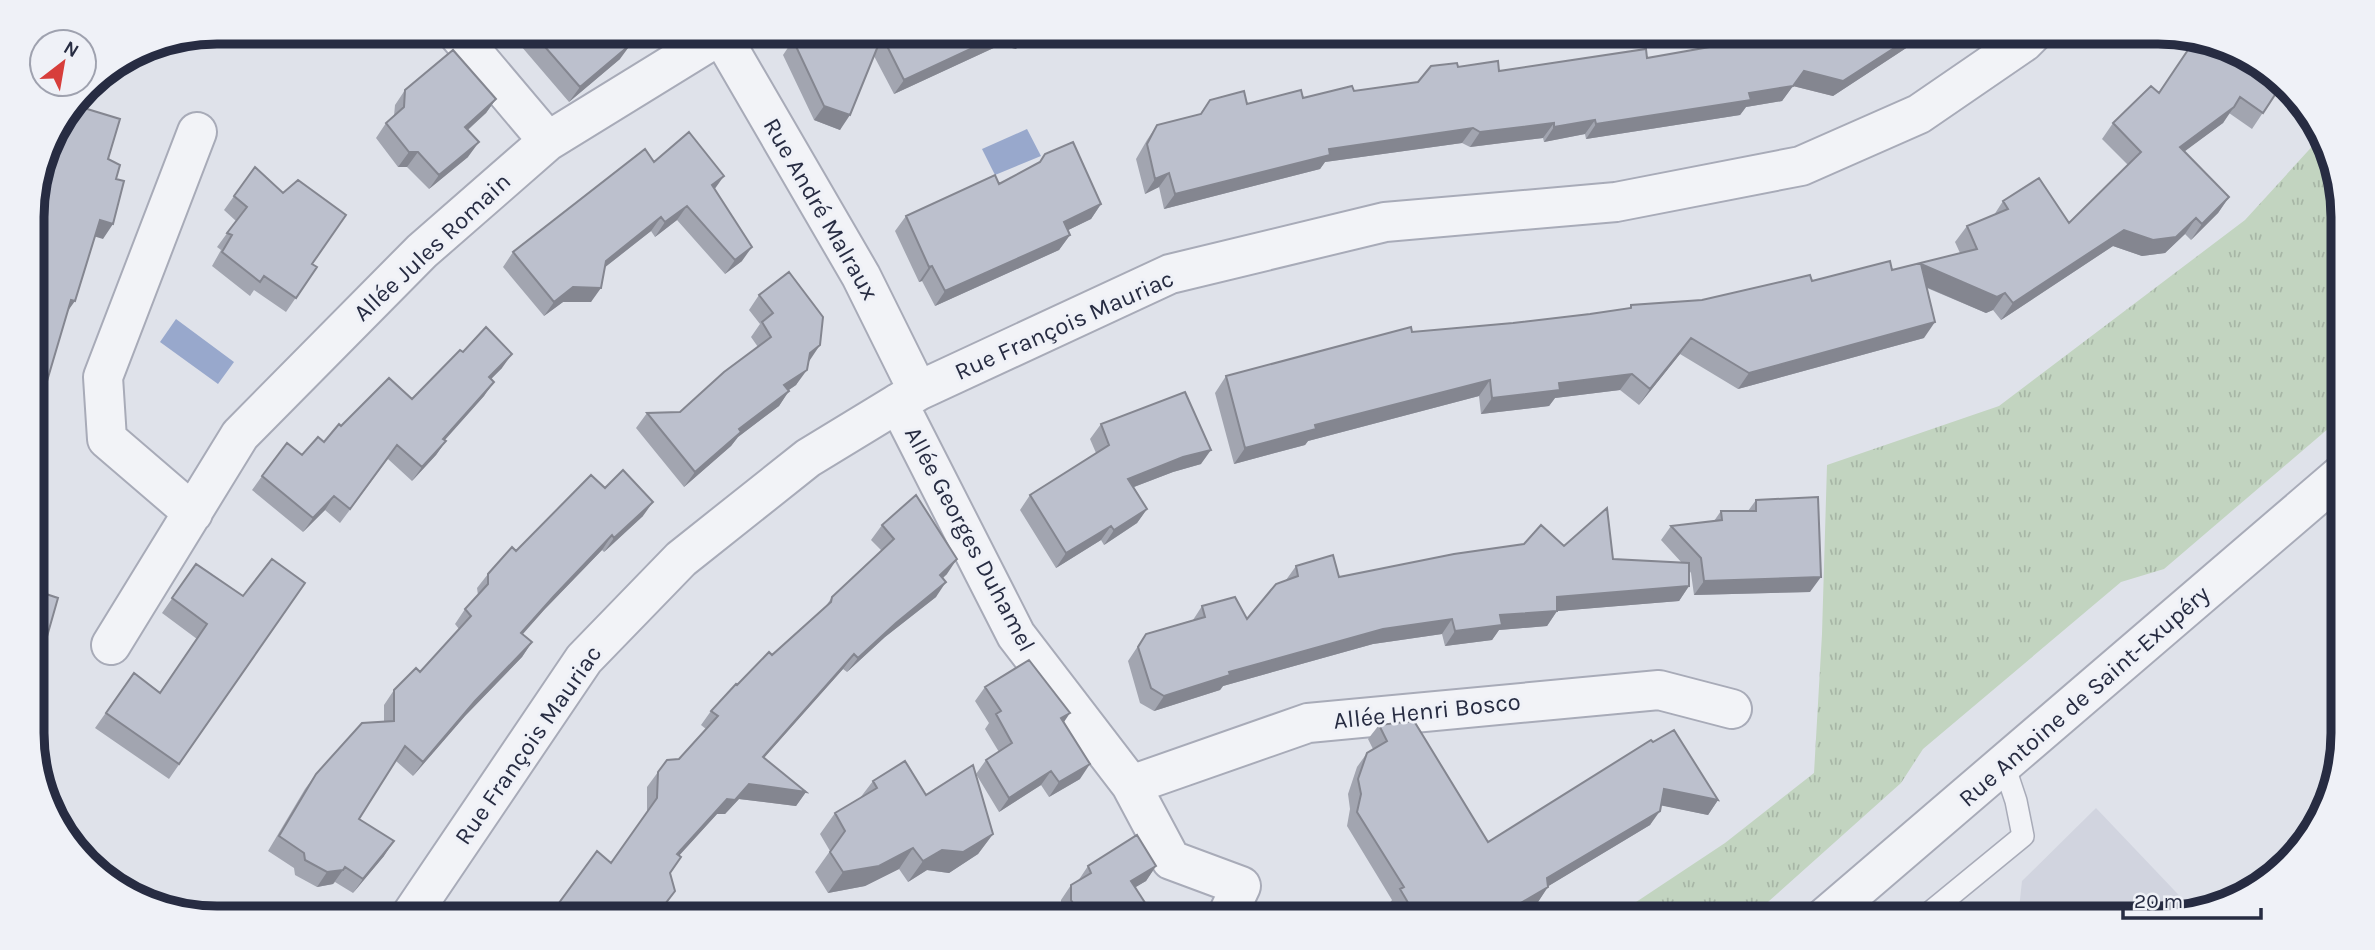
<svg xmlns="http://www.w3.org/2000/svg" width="2375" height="950" font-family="Karla,sans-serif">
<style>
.built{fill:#d1d4df}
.grass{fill:url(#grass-tufts)}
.water{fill:#98a8cc}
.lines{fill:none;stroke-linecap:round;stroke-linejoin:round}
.service-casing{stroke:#a8abb8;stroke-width:24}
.minor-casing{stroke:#a8abb8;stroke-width:42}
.tertiary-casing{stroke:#a8abb8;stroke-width:42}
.service{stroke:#f2f3f7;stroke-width:21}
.minor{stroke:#f2f3f7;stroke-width:38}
.tertiary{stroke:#f2f3f7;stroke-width:38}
.wall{fill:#a2a5b0}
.shaded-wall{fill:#848690}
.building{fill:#bcc0cd;stroke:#848690;stroke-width:2}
.labels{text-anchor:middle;stroke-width:6;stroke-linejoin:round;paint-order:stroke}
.street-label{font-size:24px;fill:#272c42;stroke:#eff1f7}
.rim{fill:none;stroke:#272c42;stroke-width:9}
</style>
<defs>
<pattern id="grass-tufts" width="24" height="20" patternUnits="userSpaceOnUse" patternTransform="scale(1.75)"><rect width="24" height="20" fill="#c2d4c0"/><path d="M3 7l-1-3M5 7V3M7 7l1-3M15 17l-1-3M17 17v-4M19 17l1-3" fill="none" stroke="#a7b6a6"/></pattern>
</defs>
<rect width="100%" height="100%" fill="#dfe2ea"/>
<path class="built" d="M2096,808L2193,910L2170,918H2018L2022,881Z"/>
<path class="grass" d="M2318,140L2342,192L2343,416L2164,569L2121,582L1923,749L1901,783L1750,918H1612L1725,843L1814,773L1822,634L1827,465L1999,406L2245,220Z"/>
<path class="water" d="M1027,129L1041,156L995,175L982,149Z
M176,319L234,362L218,384L160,342Z"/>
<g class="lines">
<g class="service-casing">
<path id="service" d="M1923,918L2023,836L2016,801L2004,765"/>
</g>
<g class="minor-casing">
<path id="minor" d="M456,32L548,141
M716,32L721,35L861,276L918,391
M898,403L1016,635L1131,785L1171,860L1241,886L1226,918
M193,513L107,439L103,377L197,132
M111,645L240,435L422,251L548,141L725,32
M1131,785L1308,723L1659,690L1732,709
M409,918L584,659L681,559L808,458L918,391L1170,274L1385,222L1616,202L1801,166L1919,114L2024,42L2034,32"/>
</g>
<g class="tertiary-casing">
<path id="tertiary" d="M1824,918L2343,473"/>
</g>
<use href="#service" class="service"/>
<use href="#minor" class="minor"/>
<use href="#tertiary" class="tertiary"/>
</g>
<path class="wall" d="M333,32H362L352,45Z
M509,32H620V59L569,102Z
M1027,32L1016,49L1000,45L894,94L874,56L840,130L814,120L783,55L793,40Z
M1764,32H1927L1923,37L1833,96L1793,86L1782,101L1746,107L1740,115L1586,139L1585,134L1544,142L1543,138L1470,147L1462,143L1325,162L1320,169L1164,209L1159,187L1145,194L1136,159L1147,140L1157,125L1200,114L1210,100L1247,104L1354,91L1418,82L1458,67L1499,71L1647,58L1732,43Z
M2219,41L2285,86L2279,95L2276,93L2252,129L2229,113L2223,123L2184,151L2229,197L2218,213L2191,240L2185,234L2165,253L2142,256L2113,246L2001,320L1993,310L1986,313L1927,288L1924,338L1738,389L1680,354L1639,405L1620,390L1555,398L1549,406L1481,414L1479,396L1308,441L1305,445L1234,464L1215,393L1226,376L1412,332L1513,323L1590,314L1629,309L1631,305L1702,300L1812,281L1892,270L1960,253L1955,242L1967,226L1994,215L2003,201L2069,223L2128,165L2102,139L2113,123L2158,93Z
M111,67L105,76L101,73Z
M405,90L496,99L486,113L468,130V157L429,189L407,167H398L376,138L386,123L394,116L395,105Z
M1045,154L1101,204L1091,219L1068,230L1070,235L1059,250L935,306L922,281L919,282L895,231L906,216L999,184L1039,163Z
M654,162L715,189L742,261L725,274L677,220L655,237L651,231L604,268L591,302H563L544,316L503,267L513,252Z
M255,167L312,264L317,267L286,312L254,290L250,296L212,266L221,250L217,247L236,221L224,210Z
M759,295L810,360L796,385L789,390L779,406L738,437L731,446L684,487L636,428L647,413L680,412L758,347L751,337L760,324L749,310Z
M463,352L502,368L491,379L484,396L445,440L446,441L436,455L412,481L388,459L340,523L325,510L303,532L252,490L262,476L302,455L324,442L341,426L412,399Z
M1101,424L1201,464L1173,472L1134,487L1147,509L1137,523L1104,545L1101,540L1056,568L1020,510L1030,495L1096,453L1090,439Z
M605,488L643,516L604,552L602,550L544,610L523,634L532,642L522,657L465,716L413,776L396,761L359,819L384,856L353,893L335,882L333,884L317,887L295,875L294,868L268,851L305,789L316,774L384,722V705L394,690L420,672L459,629L455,624L465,609L478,595L477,588L488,574L516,551Z
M1756,500L1810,592L1694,595L1691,573L1689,570V586L1679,601L1557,611L1547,626L1499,630L1492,640L1445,646L1442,634L1373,644L1223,686L1220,690L1154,711L1140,703L1128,661L1146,634L1193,620L1202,606L1247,619L1286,580L1296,566L1339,577L1564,546L1613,559L1682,563L1661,540L1671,526L1714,521L1721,511H1748Z
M882,525L947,574L943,578L936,597L885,637L847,672L843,669L764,758L806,792L796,806L739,799L725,814H717L679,855L670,873L675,891L655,918H548L611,863L647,812V787L658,772L679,759L706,729L701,725L711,711L737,685L824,609L832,597L882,551L871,540Z
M196,564L243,596L305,583L169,779L95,728L134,673L160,692L197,639L162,613Z
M985,687L1064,722L1080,779L1049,797L1041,785L999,812L976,774L986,760L999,752L985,729L989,723L975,701Z
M1379,725L1488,842L1651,740L1718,800L1708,815L1661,805L1650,825L1548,886L1538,902L1509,918H1398L1389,904L1392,900L1347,826L1350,809L1348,794L1357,767L1367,753L1373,749L1368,739Z
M873,781L926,795L993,834L978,854L949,873L927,870L908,882L899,869L865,886L828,893L815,872L830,851L820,834L835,813L860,798Z
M1088,866H1156L1146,881L1135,887L1150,918H1063L1061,915V900L1071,885L1078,881Z
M2027,909L2084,918H2021Z"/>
<path class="shaded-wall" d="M1007,32H1015L1026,35L1016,49L1000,45L894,94L904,80Z
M1919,32H1927L1923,37L1833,96L1793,86L1782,101L1746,107L1740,115L1586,139L1596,124L1804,71Z
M631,44L620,59L569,102L580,87Z
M496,99L486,113L455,141L465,127Z
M824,106L850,115L840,130L814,120Z
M2234,107L2223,123L2169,163L2180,147Z
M1595,120L1585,134L1544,142L1554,127Z
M1554,123L1543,138L1470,147L1480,132Z
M1473,128L1462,143L1325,162L1320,169L1164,209L1175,194L1329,149Z
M479,142L468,157L429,189L439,175Z
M409,152H418L407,167H398Z
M1169,173L1159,187L1145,194L1155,179Z
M724,176L714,190L712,185Z
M2229,197L2218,213L2191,240L2202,224Z
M1101,204L1091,219L1054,237L1064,222Z
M687,206L677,220L655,237L665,222Z
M661,217L651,231L595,275L606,261Z
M2196,218L2185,234L2165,253L2142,256L2113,246L2001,320L2013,303L2124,230Z
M100,220L113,224L103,239L90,235Z
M1070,235L1059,250L935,306L945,291Z
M752,247L742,261L725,274L735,260Z
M1921,264L2005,293L1993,310L1986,313L1910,280Z
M932,266L922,281L919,282L929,267Z
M573,287L601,288L591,302H563L544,316L554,302Z
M71,300L75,301L65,315Z
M1935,322L1924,338L1738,389L1749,373Z
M1691,338L1680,354L1639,405L1650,389Z
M820,345L810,360L799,368L810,353Z
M512,354L502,368L479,391L489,377Z
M807,370L796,385L774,400L784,385Z
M1632,374L1620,390L1555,398L1549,406L1481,414L1492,398L1559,383Z
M1490,380L1479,396L1308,441L1305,445L1234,464L1245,448L1315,425Z
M494,382L484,396L433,453L443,439Z
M789,391L779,406L738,437L731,446L684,487L695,472L739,429Z
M446,441L436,455L412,481L422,467Z
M1211,450L1201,464L1173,472L1118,493L1128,479L1183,457Z
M334,496L325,510L303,532L313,518Z
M653,502L643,516L604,552L614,538Z
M1147,509L1137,523L1104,545L1114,530Z
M1111,526L1101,540L1056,568L1066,553Z
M612,535L602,550L544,610L511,647L521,633L554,596Z
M957,559L947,574L929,590L940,575Z
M1821,577L1810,592L1694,595L1704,581Z
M946,582L936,597L885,637L847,672L858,658L896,623Z
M1689,586L1679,601L1546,612L1557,597Z
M1557,611L1547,626L1499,630L1492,640L1445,646L1455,631L1500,615Z
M1452,619L1442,634L1373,644L1223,686L1220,690L1154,711L1164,696L1229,672L1383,629Z
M532,642L522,657L465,716L413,776L423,762L475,701Z
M34,644L44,647L34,661Z
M854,654L843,669L752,771L763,757Z
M1070,713L1060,728L1061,718Z
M1090,764L1080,779L1049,797L1059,782Z
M1051,771L1041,785L999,812L1009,798Z
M749,784L806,792L796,806L739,799L725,814H717L667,869L677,854L727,799Z
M1664,789L1718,800L1708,815L1654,804Z
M1660,811L1650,825L1537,893L1547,878Z
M993,834L978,854L949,873L927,870L908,882L923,861L942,850Z
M394,841L384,856L353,893L363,879Z
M913,848L899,869L865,886L828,893L843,872Z
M1156,866L1146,881L1121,896L1131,881Z
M343,870L333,884L317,887L327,872Z
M1548,887L1538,902L1509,918H1495Z
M675,891L655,918H638L647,906Z"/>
<path class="building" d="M532,32H620L631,44L580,87Z
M812,32H1007L904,80L882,36L850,115L824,106L793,40Z
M1015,32H1027L1026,35Z
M1764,32H1919L1843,81L1804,71L1793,86L1749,93L1751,100L1596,124L1595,120L1554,127V123L1480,132L1473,128L1329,149L1330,155L1175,194L1169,173L1155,179L1147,144L1157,125L1201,114L1210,100L1244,91L1247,104L1301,90L1303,98L1352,86L1354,91L1418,82L1431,66L1457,63L1458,67L1498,61L1499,71L1646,49L1647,58L1732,43L1738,36Z
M2196,38L2219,41L2282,84L2263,113L2240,97L2234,107L2180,147L2229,197L2202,224L2196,218L2176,237L2153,240L2124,230L2013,303L2005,293L1997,297L1921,264L1935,322L1749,373L1691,338L1650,389L1632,374L1559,383L1560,390L1492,398L1490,380L1315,425L1316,429L1245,448L1226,376L1411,327L1412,332L1513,323L1590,314L1631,308V305L1702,300L1810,275L1812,281L1890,261L1892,270L1977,249L1967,226L2008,209L2003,201L2039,178L2069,223L2141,152L2113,123L2151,86L2159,93Z
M453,50L496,99L465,127L479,142L439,175L418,152H409L386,123L404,107L405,90Z
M74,105L120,119L108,159L120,165L116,179L124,181L113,224L100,220L75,301L71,300L34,425L40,427L33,450L32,277L35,266L32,265V204L50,135Z
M689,132L724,176L712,185L752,247L735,260L687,206L665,222L661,217L606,261L601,288L573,287L554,302L513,252L645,149L654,162Z
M1073,142L1101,204L1064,222L1070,235L945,291L932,266L929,267L906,216L995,175L999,184L1040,162L1045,154Z
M255,167L283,193L298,180L346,215L312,264L317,267L296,298L264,276L260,282L222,252L232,235L227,233L247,207L234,196Z
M789,272L823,317L820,345L810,353L807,370L784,385L789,391L739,429L741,432L695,472L647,413L680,412L724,372L771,337L762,322L773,313L759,295Z
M486,327L512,354L489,377L494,382L443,439L446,441L422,467L397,445L350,509L334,496L313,518L262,476L287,443L302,455L318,437L324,442L339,424L341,426L389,378L412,399L460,350L463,352Z
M1185,392L1211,450L1183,457L1128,479L1147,509L1114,530L1111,526L1066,553L1030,495L1109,445L1101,424Z
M623,470L653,502L614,538L612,535L554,596L521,633L532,642L475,701L423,762L405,746L359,819L394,841L363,879L345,867L343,870L327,872L305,860L304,853L279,836L316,774L362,723L394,721V690L416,668L420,672L471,616L465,609L488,584V574L512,547L516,551L591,475L605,488Z
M916,495L957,559L940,575L946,582L896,623L858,658L854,654L763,757L806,792L749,784L735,800L727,799L677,854L681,857L670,873L675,891L665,904L647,906L638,918H548L597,851L611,863L657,798L658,772L667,760L679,759L718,716L711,711L736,684L737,685L769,652L772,655L831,602L832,597L894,539L882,525Z
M1818,497L1821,577L1704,581L1701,558L1671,526L1722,520L1721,511H1756V500Z
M1607,508L1613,559L1689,563V586L1557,597V611L1500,615L1502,625L1455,631L1452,619L1383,629L1229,672L1230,675L1164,696L1151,688L1138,647L1146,634L1205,617L1202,606L1235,597L1247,619L1276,584L1298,576L1296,566L1333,555L1339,577L1454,554L1524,544L1541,525L1564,546Z
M272,559L305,583L179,764L106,713L134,673L160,693L207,624L172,598L196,564L243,596Z
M34,590L58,598L44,647L34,644Z
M1029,660L1070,713L1061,718L1090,764L1059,782L1051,771L1009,798L986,760L1012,743L996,714L1001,711L985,687Z
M1414,721L1488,842L1651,740L1653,742L1674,730L1718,800L1664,789L1660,811L1547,878L1548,887L1495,918H1417L1400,889L1404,887L1357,812L1361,794L1358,779L1367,753L1387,741L1379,725Z
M905,761L926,795L973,765L993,834L963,852L942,850L923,861L913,848L879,866L843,872L830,852L845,831L835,813L877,788L873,781Z
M1137,835L1156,866L1131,881L1153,915L1147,918H1082L1071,900V885L1091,873L1088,866Z
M2027,909H2085L2084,918H2027Z"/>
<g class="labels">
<g class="street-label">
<text transform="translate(821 209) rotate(60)" y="8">Rue André Malraux</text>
<text transform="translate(432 247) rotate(-43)" y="8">Allée Jules Romain</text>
<text transform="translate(1064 325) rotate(-24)" y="8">Rue François Mauriac</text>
<text transform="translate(970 539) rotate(62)" y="8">Allée Georges Duhamel</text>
<text transform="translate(2084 696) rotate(-41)" y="8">Rue Antoine de Saint-Exupéry</text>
<text transform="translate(1427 711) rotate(-6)" y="8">Allée Henri Bosco</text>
<text transform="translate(528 745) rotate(-55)" y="8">Rue François Mauriac</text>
</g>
</g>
<path d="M0 0H2375V950H0ZM217 44H2158A173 173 0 0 1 2331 217V733A173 173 0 0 1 2158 906H217A173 173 0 0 1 44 733V217A173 173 0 0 1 217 44Z" fill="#eff1f7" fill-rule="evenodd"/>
<path class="rim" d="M217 44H2158A173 173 0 0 1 2331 217V733A173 173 0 0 1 2158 906H217A173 173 0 0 1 44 733V217A173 173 0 0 1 217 44Z"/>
<g transform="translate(63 63) rotate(31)"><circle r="33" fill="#eff1f7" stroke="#9fa2af" stroke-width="2"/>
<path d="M0-5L12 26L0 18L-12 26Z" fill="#d73e3b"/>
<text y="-10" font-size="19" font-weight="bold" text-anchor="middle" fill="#272c42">N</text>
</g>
<path d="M2123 908v10h138v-10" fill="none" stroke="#272c42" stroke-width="3.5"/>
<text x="2134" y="908" font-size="21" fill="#272c42" stroke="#eff1f7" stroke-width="5" paint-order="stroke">20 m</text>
</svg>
